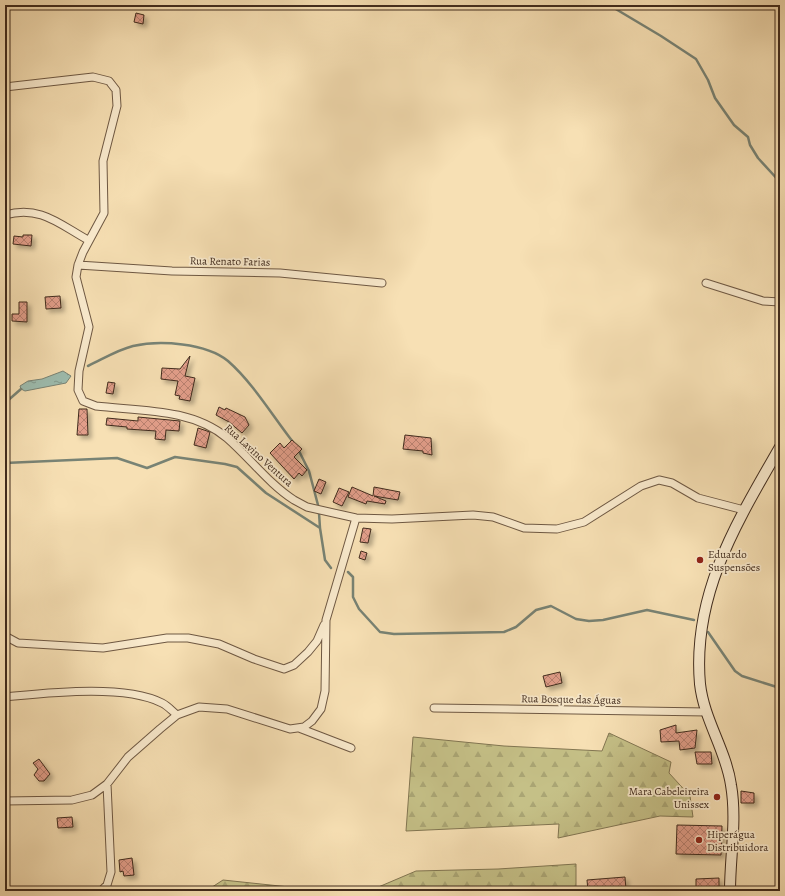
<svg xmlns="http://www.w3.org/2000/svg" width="785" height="896" font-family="Alegreya,serif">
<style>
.forest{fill:url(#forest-firs);stroke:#827652}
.water{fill:url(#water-ripples);stroke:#788375}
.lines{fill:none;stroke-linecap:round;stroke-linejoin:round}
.stream{stroke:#788375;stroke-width:2.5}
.building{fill:url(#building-cross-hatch);stroke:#402b1d;filter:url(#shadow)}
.minor-casing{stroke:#6e5843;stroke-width:9}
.secondary-casing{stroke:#402b1d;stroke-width:12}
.minor{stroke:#faebce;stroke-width:7}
.secondary{stroke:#faebce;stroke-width:10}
.poi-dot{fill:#8f2418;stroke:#faebce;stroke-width:1.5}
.labels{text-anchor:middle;stroke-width:3.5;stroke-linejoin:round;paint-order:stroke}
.street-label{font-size:11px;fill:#402b1d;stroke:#faebce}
.poi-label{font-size:11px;fill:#402b1d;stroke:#faebce;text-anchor:start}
</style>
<defs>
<pattern id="forest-firs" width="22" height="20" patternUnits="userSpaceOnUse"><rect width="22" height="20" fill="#c5c087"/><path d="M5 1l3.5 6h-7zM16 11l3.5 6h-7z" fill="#aaa574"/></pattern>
<pattern id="water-ripples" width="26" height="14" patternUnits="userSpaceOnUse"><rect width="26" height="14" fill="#9dbdb0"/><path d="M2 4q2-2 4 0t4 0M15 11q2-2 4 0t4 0" fill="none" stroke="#819a8f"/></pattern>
<pattern id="building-cross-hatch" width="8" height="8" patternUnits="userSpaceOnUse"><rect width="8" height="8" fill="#e29e8a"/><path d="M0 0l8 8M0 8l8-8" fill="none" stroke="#b98170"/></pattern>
<filter id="shadow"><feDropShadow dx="3.5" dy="3.5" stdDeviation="2" flood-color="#0004"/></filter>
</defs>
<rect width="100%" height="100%" fill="#f7e0b4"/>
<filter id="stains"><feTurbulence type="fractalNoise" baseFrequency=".005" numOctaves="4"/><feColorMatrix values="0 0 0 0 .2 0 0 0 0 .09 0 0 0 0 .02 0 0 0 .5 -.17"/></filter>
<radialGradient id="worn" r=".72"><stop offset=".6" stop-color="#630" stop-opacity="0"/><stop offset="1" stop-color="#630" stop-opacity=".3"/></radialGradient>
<path class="forest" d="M609,733L671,762L669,773L690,796L693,817L660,816L558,838L559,824L406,831L413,737L504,746L602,751Z
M576,864V891H369L416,871L498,869Z
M223,880L327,891H206Z"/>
<path class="water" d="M63,371L71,376L66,383L25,391L21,389L20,386L28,381L42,379Z"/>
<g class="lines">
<path class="stream" d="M609,5L661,36L696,59L708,80L715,98L734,125L748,137L750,145L758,158L780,182
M88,366C103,359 117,350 133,346C160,340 206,343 228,361C253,383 272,415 293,442
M5,403L21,389
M298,449L309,471L318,505
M5,463L117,458L147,468L175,457L225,464L237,467L266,493L320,528L325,560L331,568
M319,513L320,528
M348,572L353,577V597L359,609L380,632L394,634L504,632L516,627L536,610L551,606L576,619L589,621L603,620L647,610L694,620
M708,632L735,671L742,676L780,688"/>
</g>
<path class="building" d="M136,13L144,15L143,24L134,22Z
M23,235H32L31,246L13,244L14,236L23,237Z
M60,296L61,308L46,309L45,297Z
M19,302H27V322L12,321V314H19Z
M190,356L185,376L195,378L190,401L179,399L180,396L175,395L178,381L161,379L162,368L180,369Z
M108,382L115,383L113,394L106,393Z
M219,407L225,410L226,408L245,417L249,425L242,433L229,422L216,415Z
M79,409H87L88,435H77Z
M138,417L180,421L179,431L166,430L165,440L155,439L156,431L127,429V427L106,425L107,418L138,421Z
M198,428L210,432L206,448L194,445Z
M405,435L431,438L432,455L423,453V451L403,449Z
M292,440L302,449L294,457L307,470L302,476L299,473L294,479L270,453L280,443L284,448Z
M319,479L326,482L321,494L314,491Z
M352,487L373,496L374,487L400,492L398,500L374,496L386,501L385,504L367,501L366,504L348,497Z
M339,488L349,492L342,506L333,502Z
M363,528L371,529L368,543L360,542Z
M361,551L367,553L365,560L359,558Z
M560,672L562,683L546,687L543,676Z
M676,725V733L697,730L695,748L680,750L679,741L661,742L660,730Z
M695,752H711L712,764H697Z
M39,759L50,774L44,781H39L34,775L38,769L33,763Z
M741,791L754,793V803H741Z
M72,817L73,827L58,828L57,818Z
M677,825L722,826L721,855L676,854Z
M132,858L134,875L124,876L123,871L120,872L119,860Z
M625,877L626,890L588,891L587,880Z
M719,878V890H696V879Z"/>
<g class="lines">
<g class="minor-casing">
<path id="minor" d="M5,87L93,77L109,81L116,90L117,106L103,161L104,213L83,252L78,265L76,277L89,327L79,371L78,390L83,401L96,406C139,411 192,408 227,438C250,458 269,484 294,500L307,507L356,518L392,519L473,515L493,517L524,528L557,529L584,522L641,486L659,480L672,483L698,498L744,510
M5,215C40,205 59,224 88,240
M78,265L172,271L280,273L382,283
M706,283L763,301L780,302
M5,636L18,643L103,648L167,638H188L219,644L254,659L284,669L294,665L308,652L317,641L324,625
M5,697C48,693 124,684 162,703C168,706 172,711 177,715
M434,708L707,712
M299,728L351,748
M5,801L72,800L92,795L107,784L128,757L160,729L177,715L199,707L227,709L290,729L304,727L312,721L321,709L325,691L326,620L356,518
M101,891L107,885L111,872L107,784"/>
</g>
<g class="secondary-casing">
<path id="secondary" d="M730,891C730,856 737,820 731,785C726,750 704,720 700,684C692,594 737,522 780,447"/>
</g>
<use href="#minor" class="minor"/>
<use href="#secondary" class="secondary"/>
</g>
<g class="poi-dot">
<circle cx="700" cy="560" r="4"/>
<circle cx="717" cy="797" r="4"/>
<circle cx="699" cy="840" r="4"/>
</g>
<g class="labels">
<g class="street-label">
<text transform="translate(230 261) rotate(1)" y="4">Rua Renato Farias</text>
<text transform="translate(259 455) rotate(42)" y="4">Rua Lavino Ventura</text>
<text transform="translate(571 699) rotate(1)" y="4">Rua Bosque das Águas</text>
</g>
<g class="poi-label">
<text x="708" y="558">Eduardo<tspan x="708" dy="13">Suspensões</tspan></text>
<text x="709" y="795" text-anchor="end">Mara Cabeleireira<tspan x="709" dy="13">Unissex</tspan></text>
<text x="707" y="838">Hiperágua<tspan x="707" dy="13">Distribuidora</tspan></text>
</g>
</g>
<rect width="785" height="896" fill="none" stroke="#f7e0b4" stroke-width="20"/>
<rect x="6" y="6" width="773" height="884" fill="none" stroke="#402b1d" stroke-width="2"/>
<rect x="10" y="10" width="765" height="876" fill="none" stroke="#402b1d"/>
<rect width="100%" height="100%" filter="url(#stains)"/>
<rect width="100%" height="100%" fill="url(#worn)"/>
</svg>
